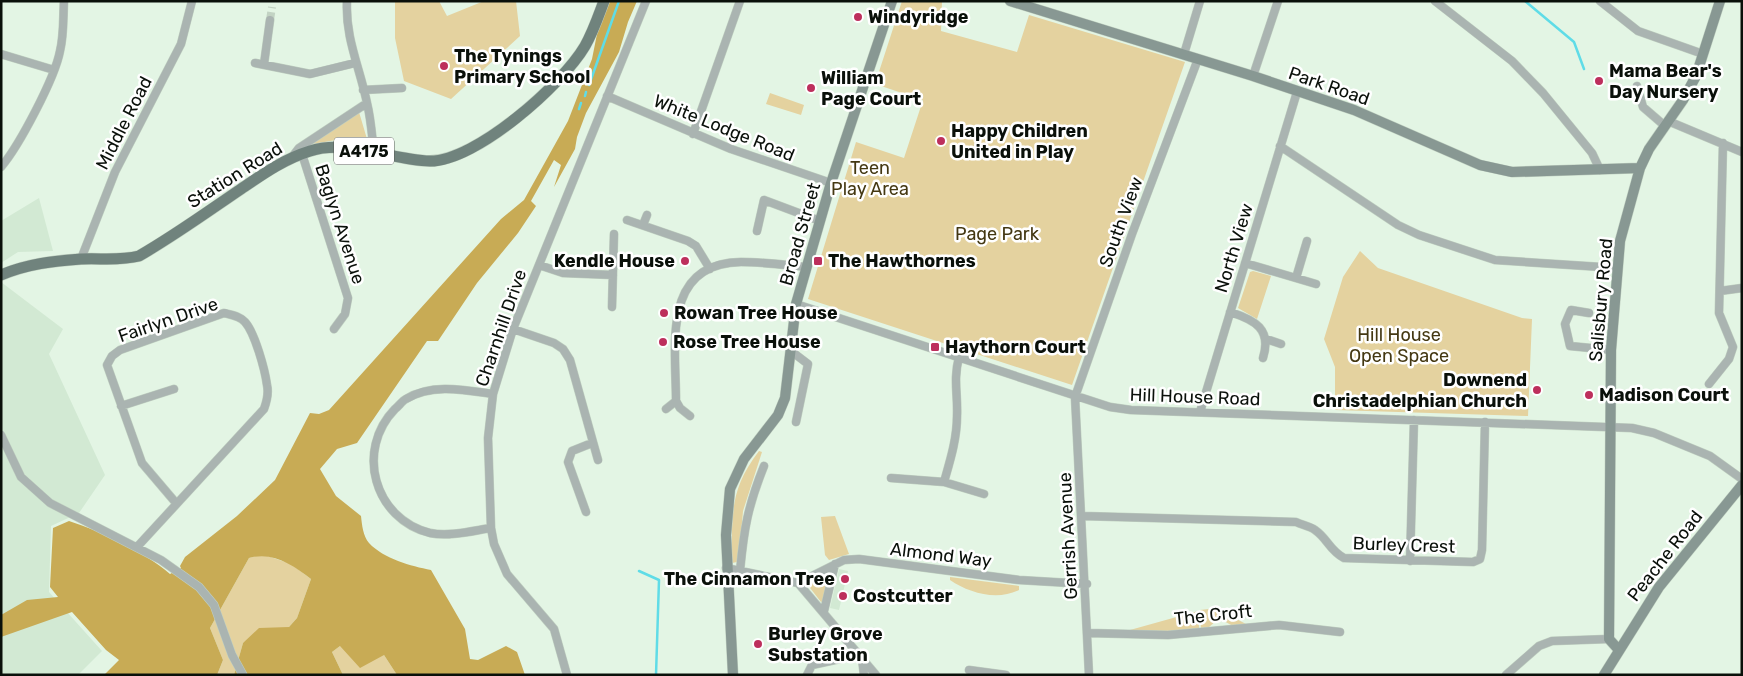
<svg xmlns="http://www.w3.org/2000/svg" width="1743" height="676" font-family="Rubik,sans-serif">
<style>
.built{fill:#d2e9d3}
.green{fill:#e4d29f}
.forest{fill:#c8ab55}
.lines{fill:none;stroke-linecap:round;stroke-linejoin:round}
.stream{stroke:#5fdce7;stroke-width:2.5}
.street-tunnel{stroke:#c2d3c3;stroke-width:8;stroke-dasharray:8 4;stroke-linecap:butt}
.street-casing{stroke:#c0d0c1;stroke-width:9}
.secondary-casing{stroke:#c0d0c1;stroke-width:11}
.primary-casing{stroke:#c0d0c1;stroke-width:12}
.street{stroke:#aab4b1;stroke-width:8}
.secondary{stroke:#889893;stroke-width:10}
.primary{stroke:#70837d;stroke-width:11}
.poi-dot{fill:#bd2f5c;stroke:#fff;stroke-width:2}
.labels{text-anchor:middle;stroke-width:5;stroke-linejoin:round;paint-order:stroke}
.shield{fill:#fff;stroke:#545854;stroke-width:1}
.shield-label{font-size:16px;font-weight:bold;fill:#0a100a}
.poi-label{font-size:18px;font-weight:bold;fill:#0a100a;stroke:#fff;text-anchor:start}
.street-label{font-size:18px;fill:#0a100a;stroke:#fff}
.park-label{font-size:18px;fill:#443812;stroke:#fff}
</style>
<rect width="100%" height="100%" fill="#e3f5e4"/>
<path class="built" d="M39,198L53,251L18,252L1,263V221Z
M1,282L63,329L49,354L105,475L79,513L51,526L49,592L102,651L78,675H1Z
M839,569L848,571L839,610L830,608Z"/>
<path class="green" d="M395,1H439L447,16L484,1H516L520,36L451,99L404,81L395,38Z
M902,1H942L941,31L1017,52L1029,15L1185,62L1072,385L808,299L856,142L904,158L923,100L875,84Z
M770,93L804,105L801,115L766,104Z
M359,112L367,139L365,143L341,139L314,144L313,142Z
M1360,251L1378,268L1522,318L1532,319L1528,416L1335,410V367L1324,339L1343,277Z
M1253,271L1271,276L1257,319L1238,308L1250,272Z
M759,451L762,452L743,511L739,559L737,562L732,563C732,516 729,490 759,451Z
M835,516L849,554L829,560L825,555L821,517Z
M262,554L291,564L311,579L297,618L289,627L243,643L234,675H217L223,660L210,628L249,558Z
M828,573L830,575L824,601L821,602L807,584Z
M950,577L1019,586V590C997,601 969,593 950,580Z
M1209,609L1227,614L1246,624L1233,626L1222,620L1216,621L1209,627L1201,629L1200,610Z
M1198,611L1199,628L1176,632L1130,630Z
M340,646L384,655L397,675H343L332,652Z"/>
<path class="forest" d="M610,1H637L628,22L619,52L586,113L577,137L575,149L554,187L561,165L554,160L531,201L536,206L518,233L477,283L438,341H427L357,443L337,449L320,469L336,496L361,516C362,525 363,536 369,543C384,559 411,566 431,570L465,629L470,659L478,660L506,646L517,652L525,675H397L384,655L360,668L340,646L332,652L343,675H234L243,643L259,628L289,627L297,618L311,579C293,565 273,551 249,558L210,628L223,660L217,675H104L119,660L106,650L72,612L1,637V615L27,600L58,597L50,587L53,528L69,521C103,532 142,550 170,574L181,568L180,566L185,557L237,516L275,480L310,413L319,414L329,410L501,219L524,200L568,121L592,59L597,34Z"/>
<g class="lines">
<path class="stream" d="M1525,1L1574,42L1584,69
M589,85L619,1
M585,96L586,92
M579,109L581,103
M639,571L659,580L656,675"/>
<path class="street-tunnel" d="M270,20L272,7"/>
<g class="street-casing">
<path id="street" d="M347,1C345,38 360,68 367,103C371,119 372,136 374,153
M1435,1L1512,61L1543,93L1592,153L1600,170
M1600,1L1638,31L1703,54
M1,54L54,70
M1184,54L1200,1
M255,63L310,74L355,63
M264,64L270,20
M1253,76L1278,1
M1637,86L1643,107L1665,126
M363,90L402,88
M607,96L731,149L831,183
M1668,121L1742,152
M693,134L740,1
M1280,146L1398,225L1419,235L1495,260L1617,268
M302,154L348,298L345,314L334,329
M292,157L299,148L367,103
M1,167C19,146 55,78 60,51C64,35 63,18 64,1
M627,220L688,241L696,246L710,269
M643,225L647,215
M757,231L764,200L820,221
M81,259L115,172L181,44L192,1
M1245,263L1316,284
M539,265L563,273L613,275
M1296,278L1307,241
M1720,291L1742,288
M796,304L1110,407L1131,410L1632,428L1654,433L1710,456L1742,479
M612,307L614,234
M1230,312C1255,320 1272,329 1263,358
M1589,313L1571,310L1565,324L1570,346L1611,350
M513,329L554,343L563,349L570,360L598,460
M1266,339L1281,344
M791,351L808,364L796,422
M1709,384L1729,359L1733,347L1719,313L1723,143
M121,406L174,389
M666,409L676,401
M1200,412L1297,92
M690,416L680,408L676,401C676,346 661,263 741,262C763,262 785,265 807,267
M1,435L21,477L50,503L161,560L199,587L214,605L232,655L243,675
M891,478L944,482L984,494
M944,482C950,461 957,439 957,416C958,394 953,380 959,357
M586,512L568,462L572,451L592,443
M1082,516L1296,522C1302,525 1310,526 1315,530C1328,539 1329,550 1344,558L1473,562L1480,559L1482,550L1485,422
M491,528C472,531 449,537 430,533C374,519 355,450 395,409C399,406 402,401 406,399C432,383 465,390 493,394
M137,547L264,409C267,401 269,394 267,385C265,370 255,333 245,322C240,316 232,315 224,313L120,350L112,356L107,365L142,463L176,503
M1410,561L1414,420
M726,568L798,583L876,675
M740,571C744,528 748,506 764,466
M798,583L844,560L859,559L1019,580L1087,584
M824,611L835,564
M1088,633L1168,635L1279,625L1340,632
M862,659L864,675
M969,670L1006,675
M567,675L554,629L507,574L494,544L491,528L488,438L493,394L513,329L646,1
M807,675L812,665L844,658L857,652
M1089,675L1075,397L1132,234L1198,59
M1506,675L1539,646L1552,641L1609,639"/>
</g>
<g class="secondary-casing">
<path id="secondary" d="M1010,1L1253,76L1354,110L1480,165L1512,172L1640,168
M1618,649L1609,639L1611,350L1620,241L1640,168L1649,149L1683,100L1696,76L1720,1
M733,675L726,535L730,489L744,459L778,415L785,398L796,304L831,183L892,1
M1604,675L1659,587L1742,485"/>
</g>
<g class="primary-casing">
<path id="primary" d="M1,275C27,264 53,261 81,259C101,258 120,261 139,256C174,236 207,212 241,189C263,174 284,159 310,151C347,139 392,160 430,161C476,161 562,85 585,46C593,32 598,17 604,1"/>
</g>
<use href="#street" class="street"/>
<use href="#secondary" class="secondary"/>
<use href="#primary" class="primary"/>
</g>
<g class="poi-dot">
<circle cx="858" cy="17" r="5"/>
<circle cx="444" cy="66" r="5"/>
<circle cx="1599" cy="81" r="5"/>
<circle cx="811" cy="88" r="5"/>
<circle cx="941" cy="141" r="5"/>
<circle cx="685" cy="261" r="5"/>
<rect x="813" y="256" width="10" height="10" rx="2.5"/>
<circle cx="664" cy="313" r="5"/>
<circle cx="663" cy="342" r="5"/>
<rect x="930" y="342" width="10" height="10" rx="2.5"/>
<circle cx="1537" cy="390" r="5"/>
<circle cx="1589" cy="395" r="5"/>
<circle cx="845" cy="579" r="5"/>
<circle cx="843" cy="596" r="5"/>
<circle cx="758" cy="644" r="5"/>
</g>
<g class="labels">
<rect class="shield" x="334" y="137.5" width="60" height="27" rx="4"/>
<g class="shield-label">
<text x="364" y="157">A4175</text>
</g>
<g class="poi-label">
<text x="868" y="23">Windyridge</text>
<text x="454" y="62">The Tynings<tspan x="454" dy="21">Primary School</tspan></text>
<text x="1609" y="77">Mama Bear's<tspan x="1609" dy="21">Day Nursery</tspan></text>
<text x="821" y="84">William<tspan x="821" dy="21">Page Court</tspan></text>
<text x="951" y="137">Happy Children<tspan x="951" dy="21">United in Play</tspan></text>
<text x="675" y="267" text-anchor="end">Kendle House</text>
<text x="828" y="267">The Hawthornes</text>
<text x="674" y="319">Rowan Tree House</text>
<text x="673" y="348">Rose Tree House</text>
<text x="945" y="353">Haythorn Court</text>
<text x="1527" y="386" text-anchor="end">Downend<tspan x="1527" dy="21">Christadelphian Church</tspan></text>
<text x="1599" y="401">Madison Court</text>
<text x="835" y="585" text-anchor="end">The Cinnamon Tree</text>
<text x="853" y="602">Costcutter</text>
<text x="768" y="640">Burley Grove<tspan x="768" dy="21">Substation</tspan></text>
</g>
<g class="street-label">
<text transform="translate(1329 86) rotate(19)" y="6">Park Road</text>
<text transform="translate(124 123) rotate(-63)" y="6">Middle Road</text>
<text transform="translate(724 128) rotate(22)" y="6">White Lodge Road</text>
<text transform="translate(235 175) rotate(-32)" y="6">Station Road</text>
<text transform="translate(1121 222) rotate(-70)" y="6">South View</text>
<text transform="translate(340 224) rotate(72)" y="6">Baglyn Avenue</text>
<text transform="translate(800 234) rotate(-74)" y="6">Broad Street</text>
<text transform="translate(1234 248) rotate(-73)" y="6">North View</text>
<text transform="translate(1601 300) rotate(-85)" y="6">Salisbury Road</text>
<text transform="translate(168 320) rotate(-19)" y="6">Fairlyn Drive</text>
<text transform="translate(501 328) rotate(-71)" y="6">Charnhill Drive</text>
<text transform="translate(1195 397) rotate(2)" y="6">Hill House Road</text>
<text transform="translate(1068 536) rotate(-93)" y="6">Gerrish Avenue</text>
<text transform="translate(1404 545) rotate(2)" y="6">Burley Crest</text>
<text transform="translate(941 555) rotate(7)" y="6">Almond Way</text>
<text transform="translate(1665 556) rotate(-52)" y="6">Peache Road</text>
<text transform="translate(1213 615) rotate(-6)" y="6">The Croft</text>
</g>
<g class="park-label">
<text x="870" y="174">Teen<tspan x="870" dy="21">Play Area</tspan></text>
<text x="997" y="240">Page Park</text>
<text x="1399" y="341">Hill House<tspan x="1399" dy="21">Open Space</tspan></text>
</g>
</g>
<rect width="1743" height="676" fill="none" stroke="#0a100a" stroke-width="5"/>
</svg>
